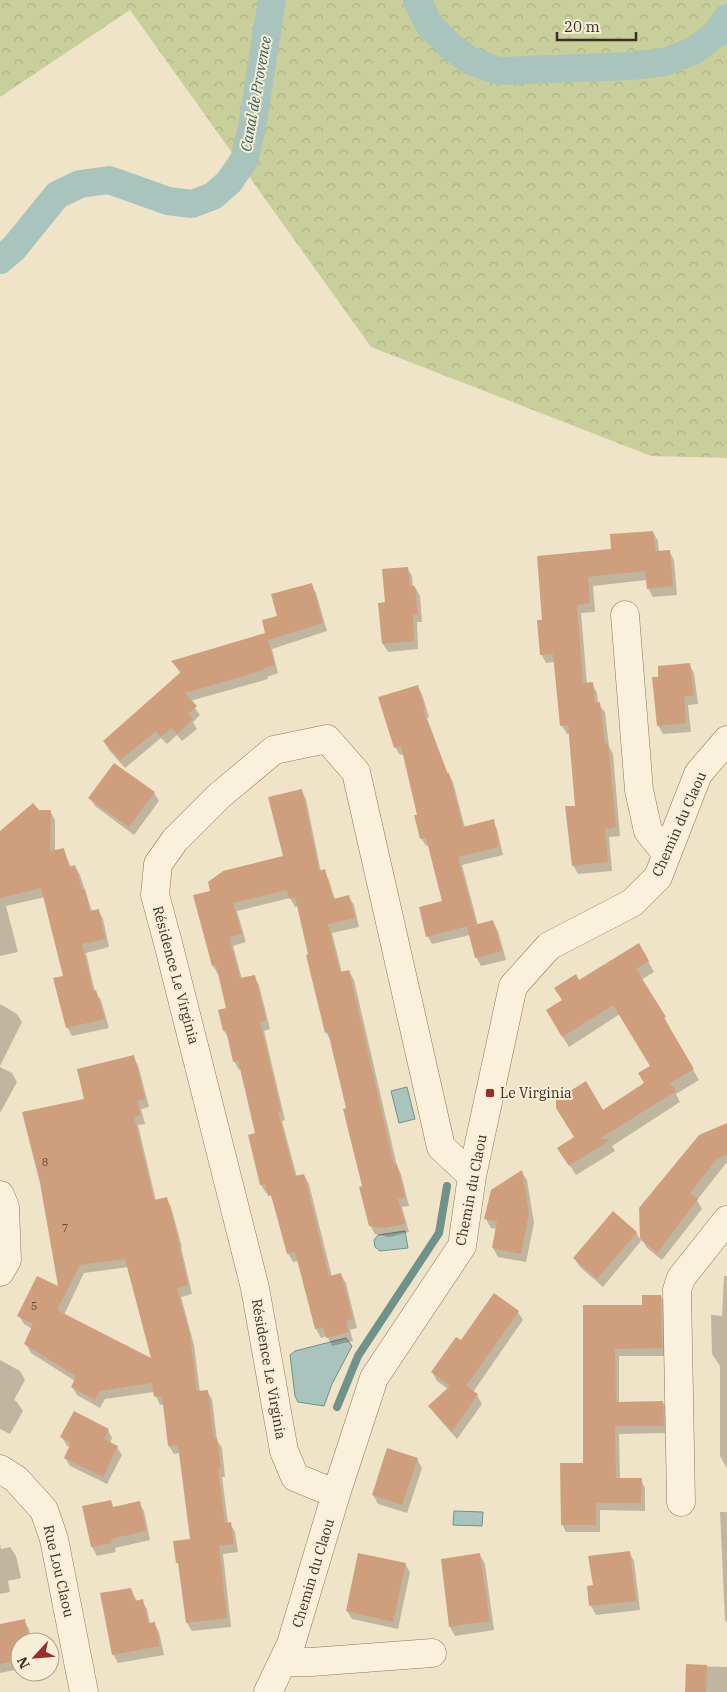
<svg xmlns="http://www.w3.org/2000/svg" width="727" height="1692" font-family="'IBM Plex Serif',serif">
<style>
.forest{fill:url(#forest-crowns)}
.water{fill:#a9c4bc;stroke:#6f938a}
.shadow{fill:#0003;fill-rule:evenodd}
.lines{fill:none;stroke-linecap:round;stroke-linejoin:round}
.stream{stroke:#6f938a;stroke-width:8}
.canal{stroke:#a9c4bc;stroke-width:28}
.building{fill:#cf9f7d;fill-rule:evenodd}
.minor-casing{stroke:#8d765c;stroke-width:29}
.minor{stroke:#faf1dc;stroke-width:28}
.poi-dot{fill:#9e2a2b;stroke:#f7eed8;stroke-width:2}
.labels{text-anchor:middle;stroke-width:4;stroke-linejoin:round;paint-order:stroke}
.number-label{font-size:11px;fill:#624a37}
.street-label{font-size:14px;fill:#3d2e20;stroke:#f7eed8}
.poi-label{font-size:14px;fill:#3d2e20;stroke:#f7eed8;text-anchor:start}
.water-label{font-size:15px;font-style:italic;fill:#2f5d5a;stroke:#f7eed8}
</style>
<defs>
<pattern id="forest-crowns" width="20" height="18" patternUnits="userSpaceOnUse" patternTransform="scale(1.25)"><rect width="20" height="18" fill="#c9cf9b"/><path d="M2 6a3 3 0 1 1 6 0M12 15a3 3 0 1 1 6 0" fill="none" stroke="#aeb285"/></pattern>
</defs>
<rect width="100%" height="100%" fill="#f0e4c8"/>
<path class="forest" d="M0,0H727V458L651,456L371,347L130,10L0,97Z"/>
<path class="water" d="M407,1087L415,1119L399,1123L391,1091Z
M405,1231L408,1248L380,1251L375,1247L374,1240L378,1235Z
M346,1338L352,1346L332,1384L324,1406L298,1402L295,1396L290,1355L295,1351Z
M454,1511L483,1512L482,1526L453,1525Z"/>
<path class="shadow" d="M653,532L658,541L659,552L669,551L674,560L677,595L653,597L648,588L647,580L593,586L595,612L581,613L587,684H592L597,693L598,704L605,712L609,746L613,754L620,836L609,837L612,871L578,874L573,865L576,807L570,734H567L562,726L555,662L546,663L541,654L543,621L613,550Z
M407,568L412,576L413,587H415L420,596L422,622H417L418,649L388,652L383,644L386,603Z
M311,585L316,593L327,631L272,649L278,673L267,677L268,679L190,701L200,715L193,722L197,729L182,741L177,735L167,744L161,738L125,768L109,750L104,741L181,674L173,662L267,634L278,617Z
M689,664L694,673L698,704L688,705L691,732L663,734L658,725L660,678Z
M417,686L422,694L429,717L427,718L448,774L453,782L465,828L493,821L497,829L503,855L462,865L478,925L493,922L498,931L506,960L481,966L476,957L470,935L432,944L428,937L420,908L444,902L429,845L426,846L421,838L419,815L404,754L400,755L395,747Z
M301,790L306,799L321,872L324,871L329,880L335,900L349,897L354,905L359,927L332,933L342,973L349,971L354,980L397,1166L401,1174L409,1206L402,1207L409,1232L390,1237L375,1234L370,1225L348,1109L331,1041L326,1032L298,906L295,907L290,898L237,911L246,942L233,946L242,979L254,976L259,985L270,1029L264,1031L285,1120L282,1121L297,1177L304,1175L309,1184L332,1277L341,1275L346,1283L357,1328L350,1330L353,1341L332,1346L327,1336L321,1338L316,1329L298,1261L293,1262L288,1253L275,1204L269,1193H266L261,1185L257,1134L241,1069L239,1070L234,1061L229,1039L224,1031L227,1008L220,974H218L213,966L211,891L284,857Z
M154,793L159,801L134,835L95,806L90,798Z
M38,811H50L55,820V851L63,849L71,867L75,866L80,875L92,911L98,910L103,919L109,947L86,953L95,992L101,1000L109,1028L72,1036L67,1027L64,977L45,897L6,906L18,952L0,956V874Z
M639,945L654,972L641,980L664,1017L670,1028H669L699,1080L676,1094L680,1102L612,1146L615,1151L576,1175L559,1148L575,1138L603,1111L645,1084L652,1066L620,1014L569,1047L547,1011L563,1001L579,982Z
M0,1004L17,1014L22,1022L0,1066Z
M133,1057L138,1065L149,1107L141,1109L145,1124L138,1125L156,1201L166,1198L171,1207L182,1247H181L192,1294L181,1297L194,1345L200,1392L207,1391L212,1399L217,1440L222,1448L225,1477H222L228,1523H230L235,1532L238,1552L223,1554L231,1627L192,1631L187,1623L180,1567L178,1563L192,1540L180,1453L174,1454L169,1446L164,1405H160L154,1392L105,1399L100,1408L77,1395L72,1387L75,1381L31,1353L26,1344L32,1329L24,1324L19,1316L60,1288L86,1100ZM129,1267L152,1361L64,1315L84,1273Z
M0,1067L12,1073L17,1082L0,1113Z
M727,1124V1162L697,1200L702,1209L662,1260L647,1248L642,1240L641,1241V1208Z
M522,1172L527,1180L534,1223L526,1262L498,1257L493,1248L497,1229L491,1228L486,1219Z
M636,1232L641,1241L603,1287L580,1267L574,1258Z
M724,1276H727V1468L720,1456V1366L712,1354L711,1315L722,1316Z
M661,1296L665,1304L666,1356H619V1403L663,1402L667,1410L668,1433L619,1434L620,1479L641,1480L645,1488V1511L600,1510V1532H566L562,1524L585,1464L584,1307H643Z
M518,1312L523,1320L473,1392L477,1395L482,1404L457,1439L435,1414L430,1406L448,1389L437,1381L432,1372L461,1341Z
M0,1360L20,1371L25,1380L14,1400L17,1402L23,1411L10,1434L0,1429Z
M108,1430L112,1438L110,1443L117,1447L122,1455L107,1484L70,1466L65,1458L70,1447L67,1446L62,1437Z
M417,1459L422,1468L407,1513L378,1504L373,1495Z
M110,1501L114,1508L139,1503L144,1511L150,1540L115,1548L116,1552L97,1556L92,1547L84,1507Z
M720,1512H727V1623L725,1620Z
M0,1543L1,1549L10,1547L16,1556L21,1578L8,1581L10,1592L0,1594Z
M629,1552L634,1561L640,1610L596,1615L591,1606L588,1587L594,1586Z
M480,1555L485,1564L494,1630L455,1636L450,1627L442,1560Z
M405,1564L410,1572L398,1629L352,1619L347,1611Z
M131,1589L137,1602L142,1601L147,1609L150,1624L154,1623L159,1632L164,1655L118,1663L113,1654Z
M24,1621L29,1629L32,1642H20V1669L0,1673V1625Z
M687,1666L727,1667V1692H686Z"/>
<g class="lines">
<path class="stream" d="M337,1407L358,1356L439,1233L447,1186"/>
<path class="canal" d="M417,0L428,23L449,45L470,61L499,71L631,66L665,62L693,51L716,34L727,18
M0,260L14,248L57,195L80,184L109,180L168,201L192,204L213,196L229,182L244,160L252,127L272,0"/>
</g>
<path class="building" d="M653,531L656,551L670,550L673,586L647,589L645,571L588,577L590,603L577,605L583,683L593,682L595,703L600,702L605,744L608,743L616,827L605,829L608,862L572,866L565,806H575L568,725L560,726L553,654L540,655L537,620H542L537,556L611,549L610,534Z
M408,567L410,586H415L418,615L413,614L414,641L382,644L378,603L385,602L382,569Z
M312,583L323,623L268,640L275,665L263,668L264,670L185,693L197,706L188,714L193,719L177,734L171,728L161,737L156,731L120,760L103,741L181,672L171,661L265,633L262,620L277,616L271,594Z
M690,663L694,696H684L686,723L657,726L652,677H658V666Z
M418,685L425,709L423,710L447,773H449L463,827L494,819L499,847L458,857L476,924L426,937L419,907L442,901L426,838L420,839L414,815H417L401,746L394,748L378,697Z
M114,763L155,792L129,827L88,798Z
M302,789L319,871L325,869L333,899L349,895L355,918L328,924L340,972L349,970L394,1165L397,1164L405,1197L398,1199L405,1224L384,1228L369,1226L359,1187L362,1186L343,1109L346,1108L328,1032L325,1033L306,955L308,954L295,897L289,899L287,890L233,903L242,934L229,937L240,978L255,975L266,1020L260,1022L281,1111L278,1112L295,1176L304,1174L329,1276L341,1273L353,1319L346,1321L349,1332L326,1338L323,1327L315,1329L295,1252L287,1254L271,1195L268,1196L265,1184L260,1185L248,1135L255,1133L238,1060L233,1062L226,1030L223,1031L218,1010L226,1008L216,965L212,966L193,895L210,891L208,882L223,871L283,856L268,797Z
M33,803L39,810H51L50,851L64,848L69,867L75,865L82,890L85,889L90,911L99,909L105,939L82,944L93,991L96,990L105,1019L66,1028L53,978L63,976L41,888L0,898V831Z
M493,920L502,951L475,958L467,927Z
M639,943L649,961L636,969L666,1017L664,1018L694,1069L670,1083L676,1091L601,1138L610,1140L569,1166L557,1148L574,1137L556,1108V1100L586,1081L603,1110L644,1083L638,1073L650,1066L613,1005L562,1037L546,1010L562,1000L554,988L576,974L579,980Z
M134,1055L145,1099L137,1101L141,1115L134,1117L154,1200L167,1197L178,1238H177L188,1285L177,1288L190,1335L197,1391L208,1390L214,1438H217L221,1468L218,1469L225,1523L231,1522L234,1544L219,1546L227,1618L186,1623L178,1563H176L173,1541L190,1539L178,1445L168,1446L162,1396L154,1397L152,1383L100,1391L95,1400L71,1387L76,1376L24,1344L33,1324L17,1316L37,1276L58,1286L40,1183L22,1112L84,1099L77,1069ZM125,1259L151,1358L57,1310L80,1265Z
M727,1123V1155L717,1159L690,1193L698,1199L657,1253L640,1239L639,1208L699,1135Z
M522,1170L529,1213L521,1254L492,1248L497,1221L484,1219L491,1190Z
M613,1211L637,1232L597,1279L573,1258Z
M494,1293L519,1311L466,1386L478,1394L452,1432L428,1406L450,1386L431,1372L456,1337L461,1340Z
M642,1295H661L662,1348L615,1349L616,1402L663,1401L664,1426H615L616,1478H642L641,1503H596V1525H561L560,1463H583V1305H642Z
M74,1411L109,1429L104,1439L118,1446L103,1477L64,1458L71,1443L60,1437Z
M387,1448L418,1458L402,1505L372,1495Z
M111,1500L113,1507L140,1501L146,1531L111,1539L112,1543L91,1547L82,1506Z
M630,1551L636,1601L589,1606L587,1586L593,1585L588,1556Z
M358,1553L406,1563L393,1622L346,1611Z
M480,1553L490,1621L449,1627L441,1559Z
M131,1588L135,1601L143,1599L148,1623L155,1622L160,1646L112,1655L100,1593Z
M25,1619L29,1642H20V1660L0,1664V1624Z
M686,1664L707,1665L706,1692H685Z"/>
<g class="lines">
<g class="minor-casing">
<path id="minor" d="M625,615L639,790L648,831L667,854
M0,1195L5,1207L7,1260L0,1272
M0,1469L16,1479L44,1510L54,1539L84,1692
M336,1494L295,1477L284,1451L255,1288L168,943L155,895L158,864L175,840L219,796L274,750L327,739L356,772L441,1147L472,1176
M681,1502L677,1290L681,1278L727,1220
M283,1662H311L432,1653
M268,1692L291,1644L336,1494L374,1378L462,1246L472,1176L513,986L549,946L632,903L658,877L698,774L727,740"/>
</g>
<use href="#minor" class="minor"/>
</g>
<rect class="poi-dot" x="485" y="1088" width="10" height="10" rx="2.5"/>
<g class="labels">
<g class="number-label">
<text x="45" y="1166">8</text>
<text x="65" y="1232">7</text>
<text x="34" y="1310">5</text>
</g>
<g class="street-label">
<text transform="translate(679 824) rotate(-66)" y="5">Chemin du Claou</text>
<text transform="translate(176 975) rotate(75)" y="5">Résidence Le Virginia</text>
<text transform="translate(471 1190) rotate(-79)" y="5">Chemin du Claou</text>
<text transform="translate(269 1369) rotate(80)" y="5">Résidence Le Virginia</text>
<text transform="translate(59 1571) rotate(77)" y="5">Rue Lou Claou</text>
<text transform="translate(313 1573) rotate(-73)" y="5">Chemin du Claou</text>
</g>
<g class="poi-label">
<text x="500" y="1098">Le Virginia</text>
</g>
<g class="water-label">
<text transform="translate(256 94) rotate(-80)" y="5">Canal de Provence</text>
</g>
</g>
<g transform="translate(35 1657) rotate(244)"><circle r="24" fill="#f7eed8" stroke="#ada18e"/>
<path d="M0-4L9 19L0 12L-9 19Z" fill="#9e2a2b"/>
<text y="-8" font-size="14" font-weight="bold" text-anchor="middle" fill="#3d2e20">N</text>
</g>
<path d="M557 32v8h79v-8" fill="none" stroke="#3d2e20" stroke-width="2.5"/>
<text x="564" y="32" font-size="15" fill="#3d2e20" stroke="#f7eed8" stroke-width="4" paint-order="stroke">20 m</text>
</svg>
